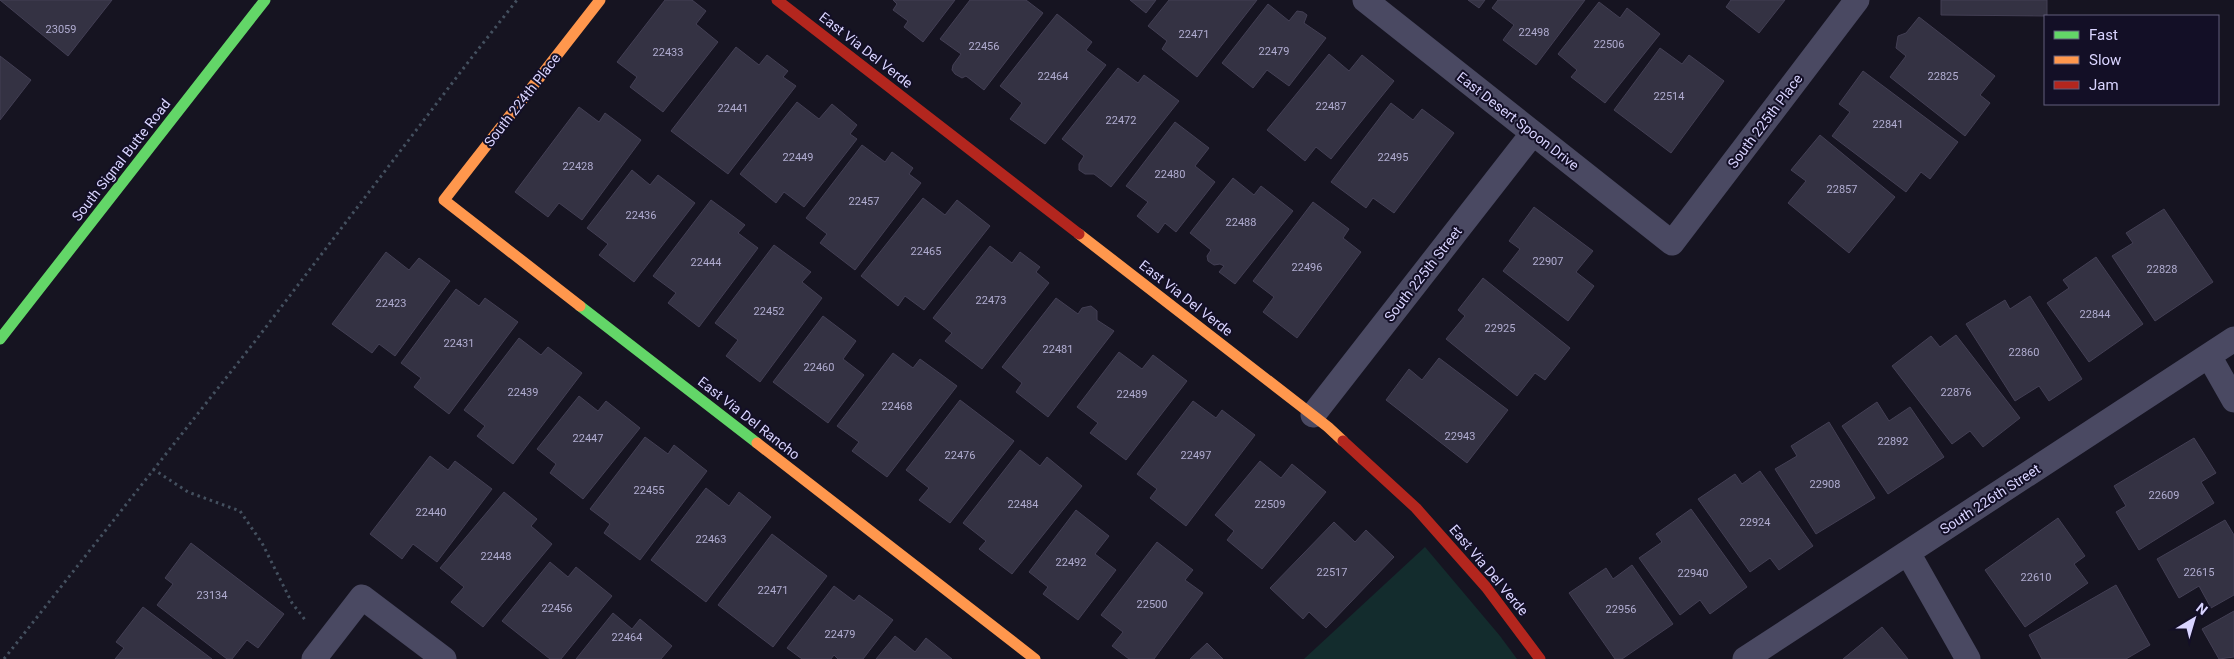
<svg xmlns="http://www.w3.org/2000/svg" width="2234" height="659" font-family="Roboto,sans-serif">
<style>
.green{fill:#132c2d}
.building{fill:#343243;stroke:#433f54}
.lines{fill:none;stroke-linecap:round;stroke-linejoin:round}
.path{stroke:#44505f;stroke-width:3;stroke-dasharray:2.5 4;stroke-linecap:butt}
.street{stroke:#4a4962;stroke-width:25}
.fast{stroke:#63d668;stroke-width:11}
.slow{stroke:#ff974d;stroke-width:11}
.jam{stroke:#b3261e;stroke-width:11}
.labels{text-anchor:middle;stroke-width:4;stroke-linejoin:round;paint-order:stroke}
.number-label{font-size:11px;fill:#b0acd0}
.street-label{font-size:14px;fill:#d9d4ff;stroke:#130f26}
</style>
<rect width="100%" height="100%" fill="#161421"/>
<path class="green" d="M1425,547L1500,636L1517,659H1304Z"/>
<path class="building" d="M0,0H112L68,56Z
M665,0H692L706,11L696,24L718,42L663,112L630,87L637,77L617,62Z
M893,0H955L923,42L904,27L908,21L893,10L897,4Z
M970,0H1026L1043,13L984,90L966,76L962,78L955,74L952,70L953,65L961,54L940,39Z
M1130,0H1156L1146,13Z
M1169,0H1257L1197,77L1162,49L1167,41L1148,26Z
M1468,0H1485L1479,8Z
M1498,0H1585L1536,65L1503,40L1514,25L1492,8Z
M1731,0H1785L1759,33L1726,7Z
M1941,0H2047V16L1941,15Z
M1599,2L1620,18L1627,8L1660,34L1605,103L1571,77L1577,70L1558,54Z
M1268,4L1289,21L1297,11L1303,12L1307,15L1304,23L1326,38L1289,86L1267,70L1253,88L1222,63Z
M1057,14L1092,42L1086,50L1106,65L1045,144L1010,119L1022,103L1000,86Z
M1919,17L1995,76L1980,95L1990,103L1965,136L1890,77L1906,56L1896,48L1898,36L1906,33Z
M736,47L759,65L767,55L788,71L783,77L796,86L728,174L671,131Z
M1660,48L1682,64L1689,55L1724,81L1671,153L1614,110Z
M1329,54L1349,71L1362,55L1394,81L1331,159L1316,147L1305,161L1267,130Z
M0,56L31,80L0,120Z
M1118,68L1138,83L1144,75L1179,101L1111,187L1094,174H1085L1079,170V164L1084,156L1062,139Z
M1863,71L1958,142L1930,179L1921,172L1906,192L1832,136L1850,112L1839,104Z
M797,102L819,119L832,104L857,125L850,134L857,139L804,207L784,192L776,203L740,174Z
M1391,103L1413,120L1422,109L1454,133L1394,213L1373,198L1366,208L1331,182Z
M579,107L599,122L605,113L641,140L582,220L559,203L548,217L515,192Z
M1175,122L1209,148L1195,166L1215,182L1176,232L1165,223L1158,233L1137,216L1148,202L1126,186Z
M1820,135L1895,197L1849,253L1788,203L1806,181L1791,170Z
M862,145L885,162L892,152L913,168L909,174L921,183L855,270L820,243L827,234L806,218Z
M632,170L650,185L658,175L695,203L634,282L599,255L608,244L587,228Z
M1233,178L1254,195L1261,186L1293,211L1235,284L1219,272L1224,266L1220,264L1214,265L1208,261L1207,256L1211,250L1190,233Z
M923,198L945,215L957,200L990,226L924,310L905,296L898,306L861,276Z
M711,200L745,225L738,233L758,248L699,327L668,303L676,293L653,276Z
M1313,202L1349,229L1343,238L1361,252L1297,338L1263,312L1274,297L1253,281Z
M1534,207L1593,251L1576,272L1594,286L1568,321L1503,271L1520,249L1509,241Z
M2164,209L2213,282L2155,321L2112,256L2133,243L2126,233Z
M774,245L811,272L802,282L822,298L760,382L726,356L738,340L715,323Z
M990,246L1012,263L1020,252L1040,267L1036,272L1049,283L982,369L945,341L952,333L933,318Z
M386,252L409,270L419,258L450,281L395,356L379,344L372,353L332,324Z
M2096,257L2143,324L2089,362L2047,303L2069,288L2063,280Z
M1483,278L1570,348L1545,380L1535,373L1517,396L1446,339L1465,316L1458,310Z
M456,289L479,306L485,298L518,322L449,414L414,387L421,378L401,363Z
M2030,296L2082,379L2049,401L2039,386L2015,401L1966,324L2005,300L2010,309Z
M1056,298L1078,314L1082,308L1091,306L1097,311V320L1114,331L1048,417L1016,392L1022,383L1002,367Z
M823,316L856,341L843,359L864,375L828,423L773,382Z
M1956,335L2020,418L1983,447L1970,431L1952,444L1892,366L1931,336L1940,347Z
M519,338L541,355L548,347L582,373L513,464L477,436L485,426L464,410Z
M1119,352L1142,369L1153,355L1187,381L1126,460L1090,433L1098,423L1077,407Z
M893,353L913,368L920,359L957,386L887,477L852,451L859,442L837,426Z
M1439,358L1508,410L1467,463L1386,400L1409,369L1422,380Z
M579,396L598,411L606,401L640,428L583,499L550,473L556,464L537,449Z
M960,400L1014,441L950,523L919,500L929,488L906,470Z
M1193,401L1216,418L1222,410L1255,435L1186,526L1150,498L1157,489L1137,474Z
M1877,402L1889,421L1910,407L1944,457L1888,494L1842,426Z
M1829,422L1875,498L1816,534L1775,469L1797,456L1791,446Z
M645,437L668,454L674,445L707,471L640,560L604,533L610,524L590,509Z
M2194,438L2216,473L2201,482L2214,503L2139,550L2116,512L2126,506L2114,486Z
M1020,450L1040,466L1047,457L1082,486L1012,574L979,549L986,541L963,523Z
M430,456L448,470L455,461L492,489L437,562L413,544L402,559L370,534Z
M1260,461L1281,478L1292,464L1326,492L1262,569L1227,540L1234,531L1215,515Z
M1760,471L1813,546L1779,570L1770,558L1750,572L1698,499L1735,474L1742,484Z
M706,488L729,506L739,492L771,517L706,602L651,560Z
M504,492L537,519L531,526L552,544L483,627L451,602L464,587L440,568Z
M1691,509L1747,587L1710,614L1700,600L1680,615L1639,558L1662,542L1656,534Z
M1076,510L1109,536L1095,554L1116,570L1078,620L1043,594L1048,587L1029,572Z
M2058,518L2085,556L2074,564L2088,583L2025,627L1985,570Z
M2225,520L2234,535V595L2211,608L2199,586L2179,598L2157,559Z
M1334,522L1355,542L1366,530L1394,557L1326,628L1309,612L1303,619L1270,588Z
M772,534L827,576L773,647L718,605Z
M1157,542L1193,570L1185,580L1203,593L1154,659H1129L1112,646L1123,632L1101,615Z
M191,543L284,614L258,648L247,640L232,659H227L157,605L173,584L165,578Z
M550,562L568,577L576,567L612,596L561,659H550L502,621Z
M1632,565L1673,624L1622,659H1615L1569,593L1606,568L1613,579Z
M2116,585L2150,645L2126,659H2042L2029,635Z
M834,586L854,601L859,595L893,620L863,659H838L834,655L831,659H802L787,648Z
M143,607L212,659H115L124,648L116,642Z
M2234,611V657L2219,659L2202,629Z
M613,613L632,629L640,619L672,646L661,659H576Z
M1882,627L1908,659H1843Z
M895,636L915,652L926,638L952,659H876Z
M1207,643L1223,659H1190Z"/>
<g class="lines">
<path class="path" d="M153,469L188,492L240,511L262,543L292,603L306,621
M4,659L256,340L469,61L517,0"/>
<path class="street" d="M1365,0L1672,243L1857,0
M2209,356L2234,400
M1313,415L1533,133
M1908,553L1968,659
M314,659L362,597L444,659
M1745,659L2234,339"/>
<path class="fast" d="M580,306L757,443
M0,339L265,0"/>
<path class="slow" d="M1079,234L1328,427L1343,441
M580,306L444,200L600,0
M757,443L1035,659"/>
<path class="jam" d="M777,0L1079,234
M1343,441L1416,508L1486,587L1540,659"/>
</g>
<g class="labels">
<g class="number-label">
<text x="61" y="33">23059</text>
<text x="1534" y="36">22498</text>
<text x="1194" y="38">22471</text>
<text x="1609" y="48">22506</text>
<text x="984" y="50">22456</text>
<text x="1274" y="55">22479</text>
<text x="668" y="56">22433</text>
<text x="1053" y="80">22464</text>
<text x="1943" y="80">22825</text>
<text x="1669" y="100">22514</text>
<text x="1331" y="110">22487</text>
<text x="733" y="112">22441</text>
<text x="1121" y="124">22472</text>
<text x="1888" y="128">22841</text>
<text x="798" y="161">22449</text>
<text x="1393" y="161">22495</text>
<text x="578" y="170">22428</text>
<text x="1170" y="178">22480</text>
<text x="1842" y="193">22857</text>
<text x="864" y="205">22457</text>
<text x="641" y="219">22436</text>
<text x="1241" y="226">22488</text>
<text x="926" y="255">22465</text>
<text x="1548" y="265">22907</text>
<text x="706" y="266">22444</text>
<text x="1307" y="271">22496</text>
<text x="2162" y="273">22828</text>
<text x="991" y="304">22473</text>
<text x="391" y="307">22423</text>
<text x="769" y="315">22452</text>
<text x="2095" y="318">22844</text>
<text x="1500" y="332">22925</text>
<text x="459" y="347">22431</text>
<text x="1058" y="353">22481</text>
<text x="2024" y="356">22860</text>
<text x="819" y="371">22460</text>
<text x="523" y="396">22439</text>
<text x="1956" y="396">22876</text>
<text x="1132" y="398">22489</text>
<text x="897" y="410">22468</text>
<text x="1460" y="440">22943</text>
<text x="588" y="442">22447</text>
<text x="1893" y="445">22892</text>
<text x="960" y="459">22476</text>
<text x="1196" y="459">22497</text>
<text x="1825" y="488">22908</text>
<text x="649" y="494">22455</text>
<text x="2164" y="499">22609</text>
<text x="1023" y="508">22484</text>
<text x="1270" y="508">22509</text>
<text x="431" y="516">22440</text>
<text x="1755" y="526">22924</text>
<text x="711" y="543">22463</text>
<text x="496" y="560">22448</text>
<text x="1071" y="566">22492</text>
<text x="1332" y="576">22517</text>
<text x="2199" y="576">22615</text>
<text x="1693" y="577">22940</text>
<text x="2036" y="581">22610</text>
<text x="773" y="594">22471</text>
<text x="212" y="599">23134</text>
<text x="1152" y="608">22500</text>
<text x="557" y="612">22456</text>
<text x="1621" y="613">22956</text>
<text x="840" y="638">22479</text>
<text x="627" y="641">22464</text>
</g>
<g class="street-label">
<text transform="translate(866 50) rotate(38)" y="5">East Via Del Verde</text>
<text transform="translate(522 100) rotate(-52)" y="5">South 224th Place</text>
<text transform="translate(1518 121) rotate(38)" y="5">East Desert Spoon Drive</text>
<text transform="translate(1765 121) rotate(-53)" y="5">South 225th Place</text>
<text transform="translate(121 160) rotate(-52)" y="5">South Signal Butte Road</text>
<text transform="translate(1423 274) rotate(-52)" y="5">South 225th Street</text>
<text transform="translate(1186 298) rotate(38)" y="5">East Via Del Verde</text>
<text transform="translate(749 418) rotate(38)" y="5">East Via Del Rancho</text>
<text transform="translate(1990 499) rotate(-33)" y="5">South 226th Street</text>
<text transform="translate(1489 570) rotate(50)" y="5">East Via Del Verde</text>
</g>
</g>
<rect x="2044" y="15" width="175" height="90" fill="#130f26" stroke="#625e7d"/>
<rect x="2054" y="31" width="25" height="8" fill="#63d668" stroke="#625e7d"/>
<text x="2089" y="40" font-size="15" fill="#d9d4ff">Fast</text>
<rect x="2054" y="56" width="25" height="8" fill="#ff974d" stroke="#625e7d"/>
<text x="2089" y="65" font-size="15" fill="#d9d4ff">Slow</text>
<rect x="2054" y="81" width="25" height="8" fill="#b3261e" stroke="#625e7d"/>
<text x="2089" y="90" font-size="15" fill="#d9d4ff">Jam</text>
<g transform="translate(2194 619) rotate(38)" stroke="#130f26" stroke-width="4" paint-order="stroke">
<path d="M0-4L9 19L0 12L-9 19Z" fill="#d9d4ff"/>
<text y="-8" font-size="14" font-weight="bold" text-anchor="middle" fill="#d9d4ff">N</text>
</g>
</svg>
